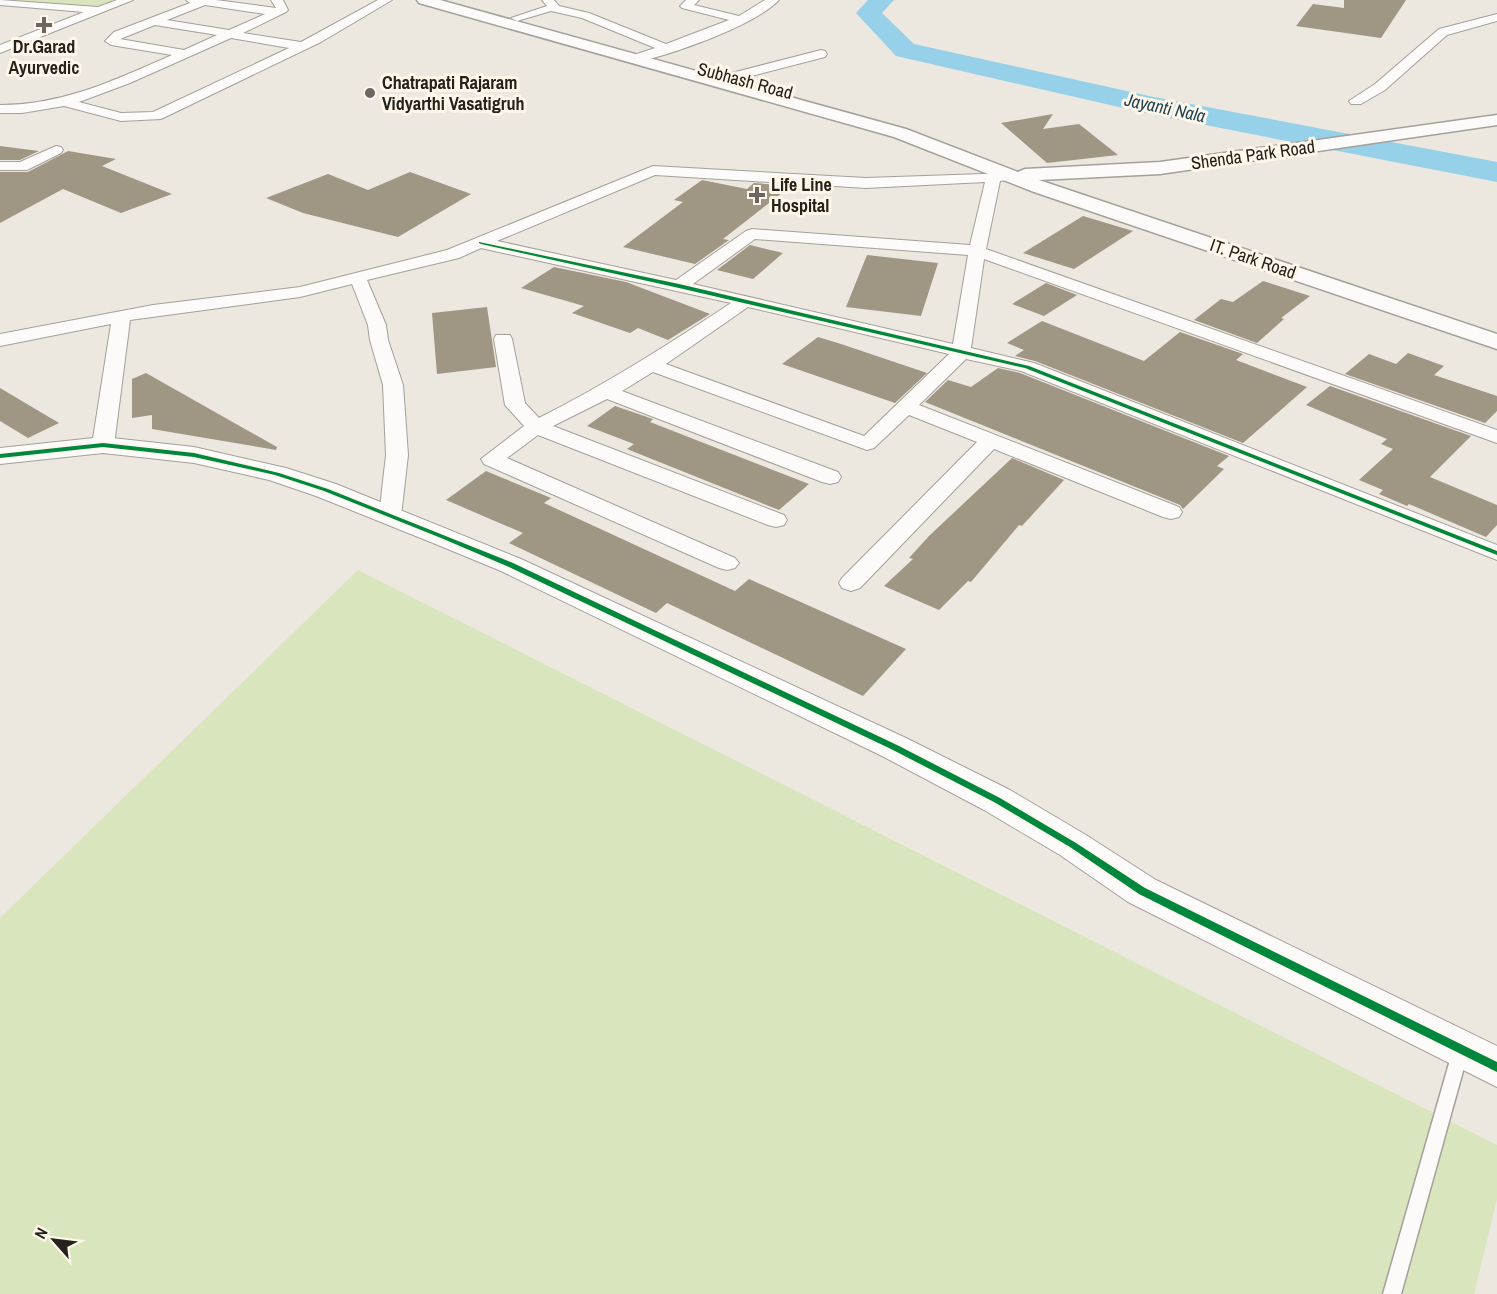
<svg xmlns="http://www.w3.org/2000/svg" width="1497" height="1294" font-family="'Archivo Narrow',sans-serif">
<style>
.green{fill:#d9e5bc}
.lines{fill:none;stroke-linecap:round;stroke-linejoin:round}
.river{fill:#97d1e9;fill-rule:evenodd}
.building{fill:#9f9684}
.service-casing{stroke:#a4a09a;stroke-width:3}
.minor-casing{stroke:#a4a09a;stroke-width:2}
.tertiary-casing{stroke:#a4a09a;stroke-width:2}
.secondary-casing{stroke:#a4a09a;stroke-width:3}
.service{fill:#fcfbfa;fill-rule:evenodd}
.minor{fill:#fcfbfa;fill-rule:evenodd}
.tertiary{fill:#fcfbfa;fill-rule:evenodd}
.secondary{fill:#fcfbfa;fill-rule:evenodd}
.cycleway-casing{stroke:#fef6e9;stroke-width:3}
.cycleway{fill:#00873e;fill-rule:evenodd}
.poi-dot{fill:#6b6760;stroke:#fef6e9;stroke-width:2}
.labels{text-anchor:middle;stroke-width:6;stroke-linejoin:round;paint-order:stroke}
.far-poi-label{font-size:18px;font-weight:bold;fill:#25221c;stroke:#fef6e9;text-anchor:start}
.far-street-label{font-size:18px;fill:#25221c;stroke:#fef6e9}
.far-water-label{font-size:18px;font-style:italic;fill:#1d4454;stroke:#fef6e9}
</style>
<rect width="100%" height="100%" fill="#ece7df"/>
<path class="green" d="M2,0H118L91,8Z
M358,570L1497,1145V1199L1474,1294H0V918Z"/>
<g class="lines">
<path class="river" d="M868,0H894L882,13L914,44L1154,97L1497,162V182L1154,115L896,56L856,13Z"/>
</g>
<path class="building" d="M1344,0H1406L1381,38L1296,26L1313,4L1344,8Z
M1053,114L1043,129L1079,124L1118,155L1047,163L1001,123Z
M0,146L39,151L20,160H0Z
M68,151L116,159L102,166L172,194L121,213L63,189L0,223V172H28Z
M410,172L471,194L398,237L303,213L266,198L328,174L368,190Z
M702,180L747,189L754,183L791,186L723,239L729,240L695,264L623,247L683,202L674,200Z
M1083,216L1133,231L1074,269L1023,253Z
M750,245L783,253L753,279L717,270Z
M867,255L938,263L921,316L846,307Z
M554,267L626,282L710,314L668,340L638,328L630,333L572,313L584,306L521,288Z
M1263,281L1310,296L1281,318L1284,319L1257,343L1194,320L1221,299L1233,302Z
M1046,283L1077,295L1044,316L1012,304Z
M487,307L496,367L437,374L432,313Z
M1042,321L1144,361L1180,332L1243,354L1236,360L1307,387L1243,443L1035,361L1015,356L1024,350L1007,343Z
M818,337L841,344L927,373L895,403L782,364Z
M1408,353L1444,366L1434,375L1497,396V411L1485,423L1345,374L1369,354L1396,364Z
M998,368L1020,373L1229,456L1217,466L1224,469L1183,509L1180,505L925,402L948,380L971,387Z
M146,373L277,447L276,450L152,429V415L132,418V379Z
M1330,386L1471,436L1430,477L1497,505V525L1486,537L1409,504L1407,506L1379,494L1383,490L1359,480L1393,449L1381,444L1387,439L1306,405Z
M0,388L59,423L28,438L0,421Z
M615,406L653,419L650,422L809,484L779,510L627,449L634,444L587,426Z
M1012,458L1064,480L1022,526L1019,525L971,582L968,581L939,610L884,586L913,559L909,558L929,536Z
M486,471L551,498L544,503L735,591L749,579L906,649L863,696L667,603L656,613L509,543L523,533L446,500Z"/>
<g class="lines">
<g class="service-casing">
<path id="service" d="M1460,1046L1466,1048L1468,1053L1401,1294H1383L1452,1053L1454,1048Z"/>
</g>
<g class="minor-casing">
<path id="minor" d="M0,0L98,7L117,0H133L0,53V45L84,12L0,5Z
M186,0H216L276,8L271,0H283L288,10L286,12L243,33L301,42L378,0H392L321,42L161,119L121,121L64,106L22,113H0V105C63,105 115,80 172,55L111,45L105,41L114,32L190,3ZM205,5L265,14L229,30L167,20ZM155,25L217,35L184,50L120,39ZM231,38L289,48L153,112L121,113L79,102L130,83Z
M542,0H554L559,6L589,13L666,44L729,20L682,8L680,6L686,0H699L694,5L739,16L765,0H779C753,27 672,54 635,63L631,62L629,59L631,56L655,48L582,18L551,11L517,21L511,18L547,6Z
M1497,14V21L1447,35L1385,90L1361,104H1351L1349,101L1375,84L1439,29Z
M821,50L825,51L827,54L825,57L717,85L711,81L712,78Z
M56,146L61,147L63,150L61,153L27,170H0V162H20Z
M653,166L866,178L1013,173L1016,176L1013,179L1000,181L986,249L1497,430V443L984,259L971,348L1034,363L1497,545V560L1021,371L966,359L919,405L1179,507L1182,512L1179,517L1171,519L1163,517L994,449L860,588L851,591L842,588L839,583L842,578L977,442L909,415L874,448L867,450L653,372L622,391L838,472L841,477L838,482L830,484L822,482L607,399L553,426L784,515L787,520L784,525L776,527L768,525L538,435L507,458L735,558L739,563L735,568L727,570L719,568L484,464L481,459L524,426L505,405L494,339L496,335H510L512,339L525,403L539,418C608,383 666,346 731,303L481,248L459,258L367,280L386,325L388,340L403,385L408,455L401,516L398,521L390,523L382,521L379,516L386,455L383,385L370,340L368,325L352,284L300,297L130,320L114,445L110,449L103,451L96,449L92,445L111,324L0,346V334L153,305L300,287L447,250ZM655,175L866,188L985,182L970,245L752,229L746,231L676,280L497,241ZM755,239L968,255L953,344L693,284ZM748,307L949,354L864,436L666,364Z"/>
</g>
<g class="tertiary-casing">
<path id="tertiary" d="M103,437L194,447L286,468L336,484L521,559L906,738L1010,790L1086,835L1156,880L1497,1046V1087L1128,902L1060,855L984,810L882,756L501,571L433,543L316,496L269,480L194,463L103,453L0,464V448Z"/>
</g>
<g class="secondary-casing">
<path id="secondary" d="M417,0H440L906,129L1018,172L1025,169L1160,162L1497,115V125L1160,174L1039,180L1497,334V349L1034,192L894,137L419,3Z"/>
</g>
<use href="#service" class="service"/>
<use href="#minor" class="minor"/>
<use href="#tertiary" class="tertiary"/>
<use href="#secondary" class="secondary"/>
<g class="cycleway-casing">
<path id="cycleway" d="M479,242L679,284L1029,366L1497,551V555L1025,368L679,288L481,244L479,243Z
M103,443L194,453L279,473L328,489L513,563L897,745L1000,798L1076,843L1145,888L1497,1062V1072L1139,894L1070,847L994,802L891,749L509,567L441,538L324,491L275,475L194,457L103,447L0,458V454Z"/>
</g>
<use href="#cycleway" class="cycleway"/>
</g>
<g class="poi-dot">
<path d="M41 16h6v6h6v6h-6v6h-6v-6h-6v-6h6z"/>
<circle cx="370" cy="93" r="6"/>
<path d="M754 186h6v6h6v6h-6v6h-6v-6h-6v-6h6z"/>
</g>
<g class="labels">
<g class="far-poi-label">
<text x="44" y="53" text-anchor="middle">Dr.Garad<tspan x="44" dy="21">Ayurvedic</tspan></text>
<text x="382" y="89">Chatrapati Rajaram<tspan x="382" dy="21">Vidyarthi Vasatigruh</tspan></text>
<text x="771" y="191">Life Line<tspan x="771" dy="21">Hospital</tspan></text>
</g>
<g class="far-street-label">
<text transform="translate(745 81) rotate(15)" y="6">Subhash Road</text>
<text transform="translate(1253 155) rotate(-8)" y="6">Shenda Park Road</text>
<text transform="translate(1253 259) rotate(19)" y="6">IT. Park Road</text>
</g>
<g class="far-water-label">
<text transform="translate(1165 108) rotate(12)" y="6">Jayanti Nala</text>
</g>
</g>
<g transform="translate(54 1240) rotate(298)" stroke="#fef6e9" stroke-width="4.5" paint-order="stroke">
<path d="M0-4.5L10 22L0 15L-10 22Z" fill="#25221c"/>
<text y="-9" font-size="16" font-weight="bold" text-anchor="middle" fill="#25221c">N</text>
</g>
</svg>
